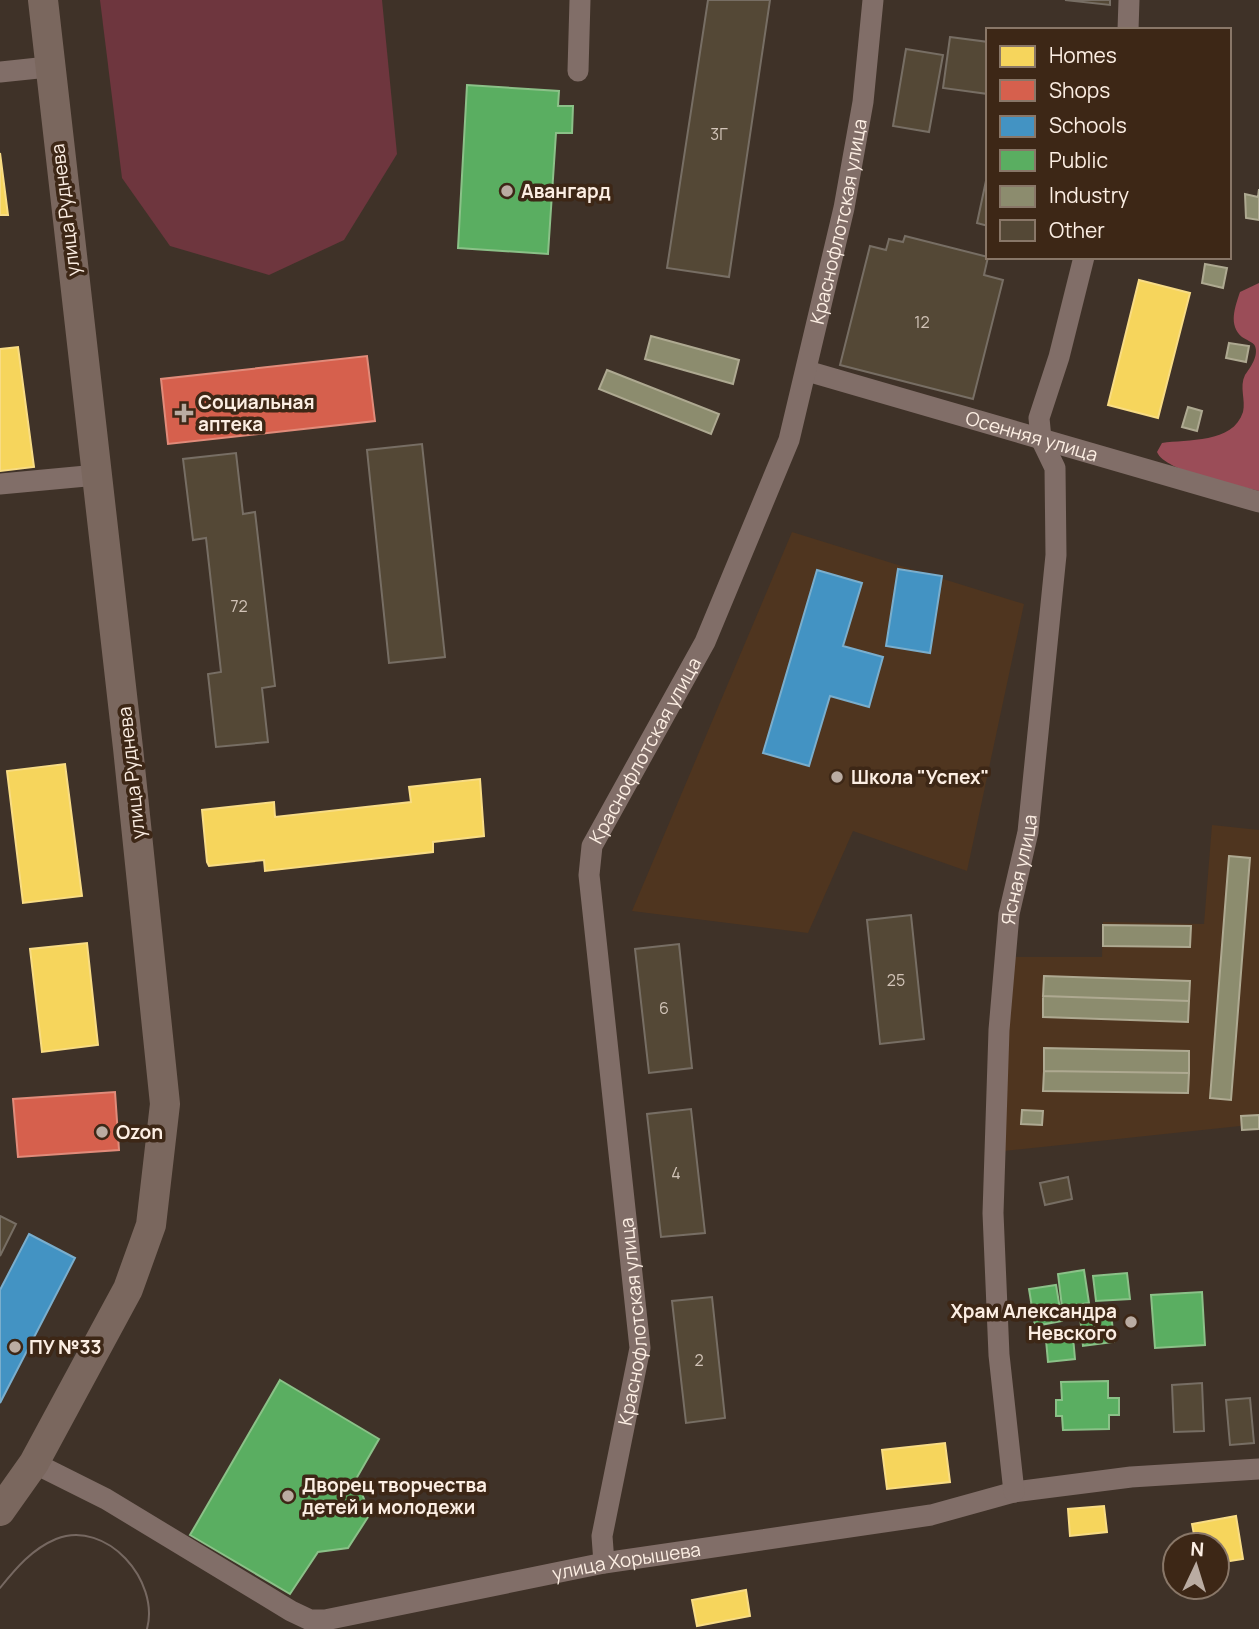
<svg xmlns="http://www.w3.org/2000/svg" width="1259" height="1629" font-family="Manrope,sans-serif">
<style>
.built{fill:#4f351f}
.green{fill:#6e363e}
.forest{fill:#9b4d58}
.homes{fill:#f6d55c;stroke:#f8dc84;stroke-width:2}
.shops{fill:#d6604d;stroke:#e18b7a;stroke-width:2}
.schools{fill:#4393c3;stroke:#7aaecd;stroke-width:2}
.public{fill:#5aae61;stroke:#8bc188;stroke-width:2}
.industry{fill:#8c8c6e;stroke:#aea991;stroke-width:2}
.building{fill:#544836;stroke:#776e64;stroke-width:2}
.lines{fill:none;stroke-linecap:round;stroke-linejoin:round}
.minor{stroke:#816e68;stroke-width:21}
.secondary{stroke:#7a675e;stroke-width:30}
.tram{stroke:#766861;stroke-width:2}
.poi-dot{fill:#baaca2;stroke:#3d2716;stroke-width:2.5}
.labels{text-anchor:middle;stroke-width:7;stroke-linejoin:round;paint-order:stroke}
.number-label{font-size:16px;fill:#d2c4b8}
.poi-label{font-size:19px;font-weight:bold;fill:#fceee3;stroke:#3d2716;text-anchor:start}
.street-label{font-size:19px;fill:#fceee3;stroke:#3d2716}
</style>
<rect width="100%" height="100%" fill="#3f3228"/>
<path class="built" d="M792,532L1024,604L967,871L853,831L808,933L632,911Z
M1212,825L1259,830V1124L1003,1151L1010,957H1102L1103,922L1204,924Z"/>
<path class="green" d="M100,0H382L397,154L344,240L269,275L170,246L122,178Z"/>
<path class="forest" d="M1259,283V491C1237,485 1165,472 1157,452L1162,443C1187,439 1233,444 1243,412C1246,400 1239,387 1245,375C1250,368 1259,356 1255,346C1253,342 1246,340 1242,337C1228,325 1235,307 1240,292Z"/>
<path class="homes" d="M0,153L8,215H0Z
M1139,280L1190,293L1158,418L1108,405Z
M18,347L34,467L0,471V349Z
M65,764L82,896L23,903L7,771Z
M480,779L484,836L433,842V852L265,871L264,860L209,866L207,862L202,810L274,802L275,817L411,802L409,787Z
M87,943L98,1045L42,1052L30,949Z
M945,1443L950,1482L887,1489L882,1450Z
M1104,1506L1107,1532L1070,1536L1068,1509Z
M1236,1516L1243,1559L1217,1563V1545H1196L1192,1524Z
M746,1590L750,1616L697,1626L692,1600Z"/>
<path class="shops" d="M367,356L375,421L168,444L161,379Z
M115,1092L119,1150L18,1157L13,1099Z"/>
<path class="schools" d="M898,569L942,576L930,653L886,646Z
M817,570L862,583L843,646L883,657L869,707L830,696L809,766L763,753Z
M29,1234L75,1258L0,1403V1290Z"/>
<path class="public" d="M467,85L559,91L558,106H573L572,133H556L548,254L458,248Z
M1084,1270L1089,1303L1062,1307L1058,1274Z
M1127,1273L1130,1299L1096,1301L1093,1276Z
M1056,1285L1062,1321L1035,1326L1029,1289Z
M1202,1292L1205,1345L1155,1348L1151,1295Z
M1111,1312L1114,1342L1083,1346L1080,1316Z
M1073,1337L1075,1359L1048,1362L1046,1340Z
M280,1380L379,1439L356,1479L370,1514L348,1548L318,1552L290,1594L190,1535Z
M1108,1381V1398H1119V1415H1109V1429L1063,1430L1062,1416H1056V1400H1062L1061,1382Z"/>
<path class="industry" d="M1259,189V220L1246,218L1245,194L1258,197Z
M1205,264L1227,268L1223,288L1202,283Z
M651,336L739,360L733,384L645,359Z
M1229,343L1249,346L1246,362L1226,358Z
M607,370L719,414L711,434L599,389Z
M1188,407L1202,411L1197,431L1182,427Z
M1229,856L1250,858L1231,1100L1210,1098Z
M1103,925L1191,926L1190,947L1103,946Z
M1044,976L1190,981L1189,1001L1043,996Z
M1043,996L1189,1001L1188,1022L1043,1017Z
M1044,1048L1189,1051V1073L1044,1071Z
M1044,1071L1189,1073L1188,1093L1043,1091Z
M1022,1110L1043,1111L1042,1125L1021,1124Z
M1259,1115V1129L1242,1130L1241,1116Z"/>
<path class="building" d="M708,0H770L729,277L667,268Z
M1065,0H1110V5Z
M950,37L988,42V94L943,88Z
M906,49L943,55L929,132L893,126Z
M987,176H988V226L977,223Z
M905,236L988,257L984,275L1003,280L973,399L840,365L870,246L886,250L889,239L903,242Z
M422,444L445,657L389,663L367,450Z
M236,453L243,514L255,512L275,686L262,688L268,742L216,747L208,674L221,672L206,538L193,540L183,459Z
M911,915L924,1039L880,1044L867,920Z
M679,944L692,1068L649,1073L635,949Z
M691,1109L705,1233L661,1237L647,1114Z
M1068,1177L1072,1199L1045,1205L1040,1183Z
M0,1216L16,1224L0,1256Z
M712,1297L725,1418L686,1423L672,1301Z
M1202,1383L1204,1431L1174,1432L1172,1385Z
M1250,1398L1254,1443L1230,1445L1226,1400Z"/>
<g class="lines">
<g class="minor">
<path d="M1128,30L1129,0"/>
<path d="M578,71L580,0"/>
<path d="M0,72L48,67"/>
<path id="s1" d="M807,371L1259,502"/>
<path d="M0,484L97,475"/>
<path id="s2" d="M34,1463L106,1499L291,1611L310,1620H325L604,1563L931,1515L1014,1492L1131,1477L1259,1469"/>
<path id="s3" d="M1014,1492L999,1355L993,1213L999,1030L1009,914L1028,832L1056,555L1055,468L1041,439L1039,418L1059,357L1084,257"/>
<path id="s4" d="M604,1563L602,1536L640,1348L589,875L592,846L705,642L789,440L844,208L863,102L873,0"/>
</g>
<path class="secondary" d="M0,1511L34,1463L128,1289L151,1225L165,1104L128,748L43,0"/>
<path class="tram" d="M0,1588C16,1568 32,1549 56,1539C107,1519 160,1581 147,1629"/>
</g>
<g class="poi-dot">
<circle cx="507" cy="191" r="7"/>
<path d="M180.5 402.5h7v7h7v7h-7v7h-7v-7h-7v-7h7z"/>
<circle cx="837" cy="777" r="7"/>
<circle cx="102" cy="1132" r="7"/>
<circle cx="1131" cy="1322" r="7"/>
<circle cx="15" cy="1347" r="7"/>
<circle cx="288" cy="1496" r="7"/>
</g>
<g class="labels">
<g class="number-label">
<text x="719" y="140">3Г</text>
<text x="922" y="328">12</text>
<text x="239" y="612">72</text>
<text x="896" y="986">25</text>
<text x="664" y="1014">6</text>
<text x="676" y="1179">4</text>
<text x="699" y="1366">2</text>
</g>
<g class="poi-label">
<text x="521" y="198">Авангард</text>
<text x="198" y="409">Социальная<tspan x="198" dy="22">аптека</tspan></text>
<text x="851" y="784">Школа "Успех"</text>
<text x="116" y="1139">Ozon</text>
<text x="1117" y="1318" text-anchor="end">Храм Александра<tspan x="1117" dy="22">Невского</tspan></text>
<text x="29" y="1354">ПУ №33</text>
<text x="302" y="1492">Дворец творчества<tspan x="302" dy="22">детей и молодежи</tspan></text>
</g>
<g class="street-label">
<text transform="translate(65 210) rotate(-97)" y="7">улица Руднева</text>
<text dy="7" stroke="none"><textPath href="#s4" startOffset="1400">Краснофлотская улица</textPath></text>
<text dy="7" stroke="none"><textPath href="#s1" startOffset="234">Осенняя улица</textPath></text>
<text dy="7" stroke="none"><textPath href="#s4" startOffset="833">Краснофлотская улица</textPath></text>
<text transform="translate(131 773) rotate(-96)" y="7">улица Руднева</text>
<text dy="7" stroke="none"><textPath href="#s3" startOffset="625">Ясная улица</textPath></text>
<text dy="7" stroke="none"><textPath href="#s4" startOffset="245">Краснофлотская улица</textPath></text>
<text dy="7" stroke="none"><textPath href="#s2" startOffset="640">улица Хорышева</textPath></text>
</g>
</g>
<rect x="986" y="28" width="245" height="231" fill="#3d2716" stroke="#897768" stroke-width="2"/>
<rect x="1000" y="46" width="35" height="21" fill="#f6d55c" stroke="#897768" stroke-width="2"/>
<text x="1049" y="63" font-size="21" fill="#fceee3">Homes</text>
<rect x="1000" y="80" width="35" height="21" fill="#d6604d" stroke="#897768" stroke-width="2"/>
<text x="1049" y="98" font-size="21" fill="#fceee3">Shops</text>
<rect x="1000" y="116" width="35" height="21" fill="#4393c3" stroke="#897768" stroke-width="2"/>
<text x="1049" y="133" font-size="21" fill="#fceee3">Schools</text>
<rect x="1000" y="150" width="35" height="21" fill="#5aae61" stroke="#897768" stroke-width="2"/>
<text x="1049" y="168" font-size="21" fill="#fceee3">Public</text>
<rect x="1000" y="186" width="35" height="21" fill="#8c8c6e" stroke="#897768" stroke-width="2"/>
<text x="1049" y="203" font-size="21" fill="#fceee3">Industry</text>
<rect x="1000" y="220" width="35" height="21" fill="#544836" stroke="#897768" stroke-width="2"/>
<text x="1049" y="238" font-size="21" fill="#fceee3">Other</text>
<g transform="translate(1196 1566) rotate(4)"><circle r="33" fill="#3d2716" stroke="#897768" stroke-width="2"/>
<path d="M0-5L12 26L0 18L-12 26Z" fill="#baaca2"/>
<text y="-10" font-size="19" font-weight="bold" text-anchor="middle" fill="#fceee3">N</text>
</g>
</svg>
